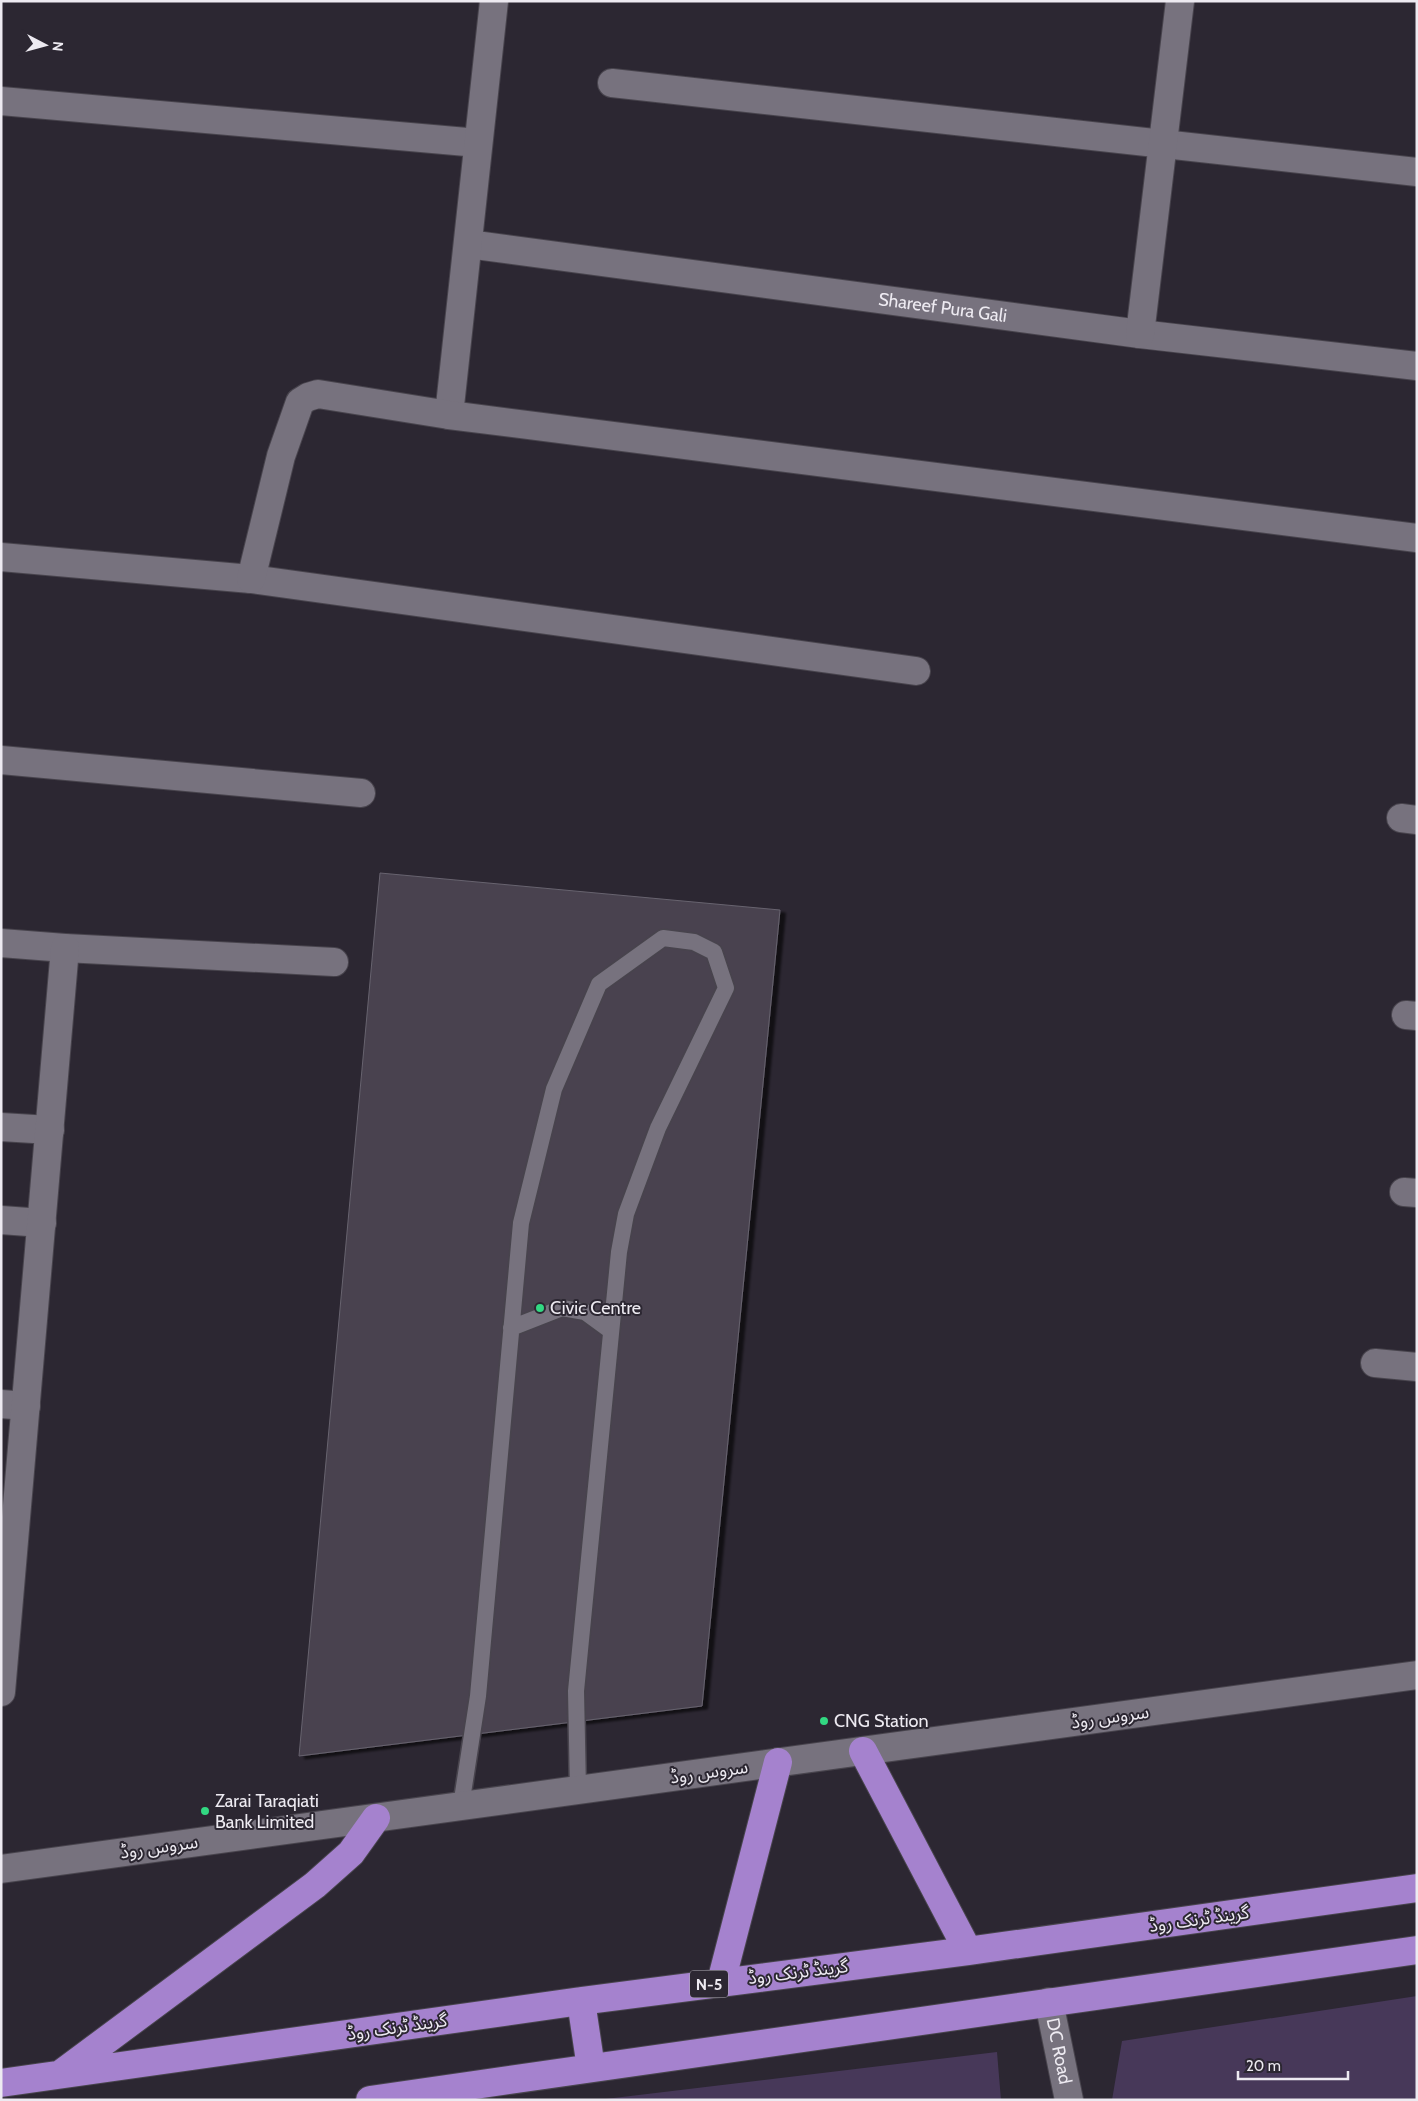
<svg xmlns="http://www.w3.org/2000/svg" width="1418" height="2101" font-family="Cabin,'Noto Sans Arabic',sans-serif">
<style>
.green{fill:#473859}
.building{fill:#48434f;stroke:#68636f;filter:url(#shadow)}
.lines{fill:none;stroke-linecap:round;stroke-linejoin:round}
.lane-casing{stroke:#48444d;stroke-width:19}
.street-casing{stroke:#48444d;stroke-width:30}
.secondary-casing{stroke:#48444d;stroke-width:30}
.highway-casing{stroke:#48444d;stroke-width:30}
.lane{stroke:#77727e;stroke-width:16}
.street{stroke:#77727e;stroke-width:28}
.secondary{stroke:#77727e;stroke-width:28}
.highway{stroke:#a582ce;stroke-width:28}
.poi-dot{fill:#32d882;stroke:#2c2732;stroke-width:2}
.labels{text-anchor:middle;stroke-width:4;stroke-linejoin:round;paint-order:stroke}
.shield{fill:#2c2732;stroke:#b3b0b8;stroke-width:1}
.shield-label{font-size:16px;font-weight:bold;fill:#edeaf1}
.street-label{font-size:18px;fill:#edeaf1;stroke:#2c2732}
.poi-label{font-size:18px;fill:#edeaf1;stroke:#2c2732;text-anchor:start}
</style>
<defs>
<filter id="shadow"><feDropShadow dx="5.5" dy="3" stdDeviation="1" flood-color="#0009"/></filter>
</defs>
<rect width="100%" height="100%" fill="#2c2732"/>
<path class="green" d="M1417,1996V2100H1112L1122,2041Z
M997,2052L1001,2100H597Z"/>
<path class="building" d="M380,873L780,910L702,1706L299,1756Z"/>
<g class="lines">
<g class="lane-casing">
<path id="lane" d="M511,1328L562,1308L585,1312L611,1331
M461,1806L478,1696L521,1223L554,1089L599,984L663,938L694,942L714,952L726,988L658,1128L626,1214L619,1252L576,1691L578,1790"/>
</g>
<g class="street-casing">
<g id="street">
<path d="M612,83L1417,172"/>
<path d="M1,101L478,143"/>
<path id="s1" d="M468,244L1140,334L1417,366"/>
<path d="M1140,334L1180,1"/>
<path d="M449,415L494,1"/>
<path d="M1,557L251,579L916,671"/>
<path d="M251,579L281,456L300,402L308,397L318,394L449,415L1417,538"/>
<path d="M1,760L361,793"/>
<path d="M1401,818L1417,820"/>
<path d="M1,943L65,948L334,962"/>
<path d="M1406,1015L1417,1016"/>
<path d="M1,1127L50,1130"/>
<path d="M1404,1192L1417,1193"/>
<path d="M1,1220L42,1223"/>
<path d="M1375,1363L1417,1367"/>
<path d="M1,1404L26,1406"/>
<path d="M1,1692L65,948"/>
<path d="M1,1869L1417,1675"/>
</g>
</g>
<g class="secondary-casing">
<g id="secondary">
<path id="s2" d="M1049,2002L1069,2100"/>
</g>
</g>
<g class="highway-casing">
<path id="highway" d="M863,1751L968,1951
M721,1982L778,1762
M581,2001L591,2068
M62,2073L315,1885L351,1853L376,1818
M1,2083L581,2001L968,1951L1417,1888
M370,2100L1417,1950"/>
</g>
<use href="#lane" class="lane"/>
<use href="#street" class="street"/>
<use href="#secondary" class="secondary"/>
<use href="#highway" class="highway"/>
</g>
<g class="poi-dot">
<circle cx="540" cy="1308" r="5"/>
<circle cx="824" cy="1721" r="5"/>
<circle cx="205" cy="1811" r="5"/>
</g>
<g class="labels">
<rect class="shield" x="690" y="1970.5" width="38" height="27" rx="4"/>
<g class="shield-label">
<text x="709" y="1990">N-5</text>
</g>
<g class="street-label">
<text dy="6" stroke="none"><textPath href="#s1" startOffset="479">Shareef Pura Gali</textPath></text>
<text transform="translate(1110 1717) rotate(-8)" y="6">سروس روڈ</text>
<text transform="translate(709 1772) rotate(-8)" y="6">سروس روڈ</text>
<text transform="translate(159 1847) rotate(-8)" y="6">سروس روڈ</text>
<text transform="translate(1199 1919) rotate(-8)" y="6">گرینڈ ٹرنک روڈ</text>
<text transform="translate(798 1972) rotate(-7)" y="6">گرینڈ ٹرنک روڈ</text>
<text transform="translate(397 2027) rotate(-8)" y="6">گرینڈ ٹرنک روڈ</text>
<text dy="6" stroke="none"><textPath href="#s2" startOffset="50">DC Road</textPath></text>
</g>
<g class="poi-label">
<text x="550" y="1314">Civic Centre</text>
<text x="834" y="1727">CNG Station</text>
<text x="215" y="1807">Zarai Taraqiati<tspan x="215" dy="21">Bank Limited</tspan></text>
</g>
</g>
<rect width="1418" height="2101" fill="none" stroke="#edeaf1" stroke-width="5"/>
<g transform="translate(45 45) rotate(96)" stroke="#2c2732" stroke-width="4" paint-order="stroke">
<path d="M0-4L9 19L0 12L-9 19Z" fill="#edeaf1"/>
<text y="-8" font-size="14" font-weight="bold" text-anchor="middle" fill="#edeaf1">N</text>
</g>
<path d="M1238 2071v8h110v-8" fill="none" stroke="#edeaf1" stroke-width="2.5"/>
<text x="1246" y="2071" font-size="15" fill="#edeaf1" stroke="#2c2732" stroke-width="4" paint-order="stroke">20 m</text>
</svg>
